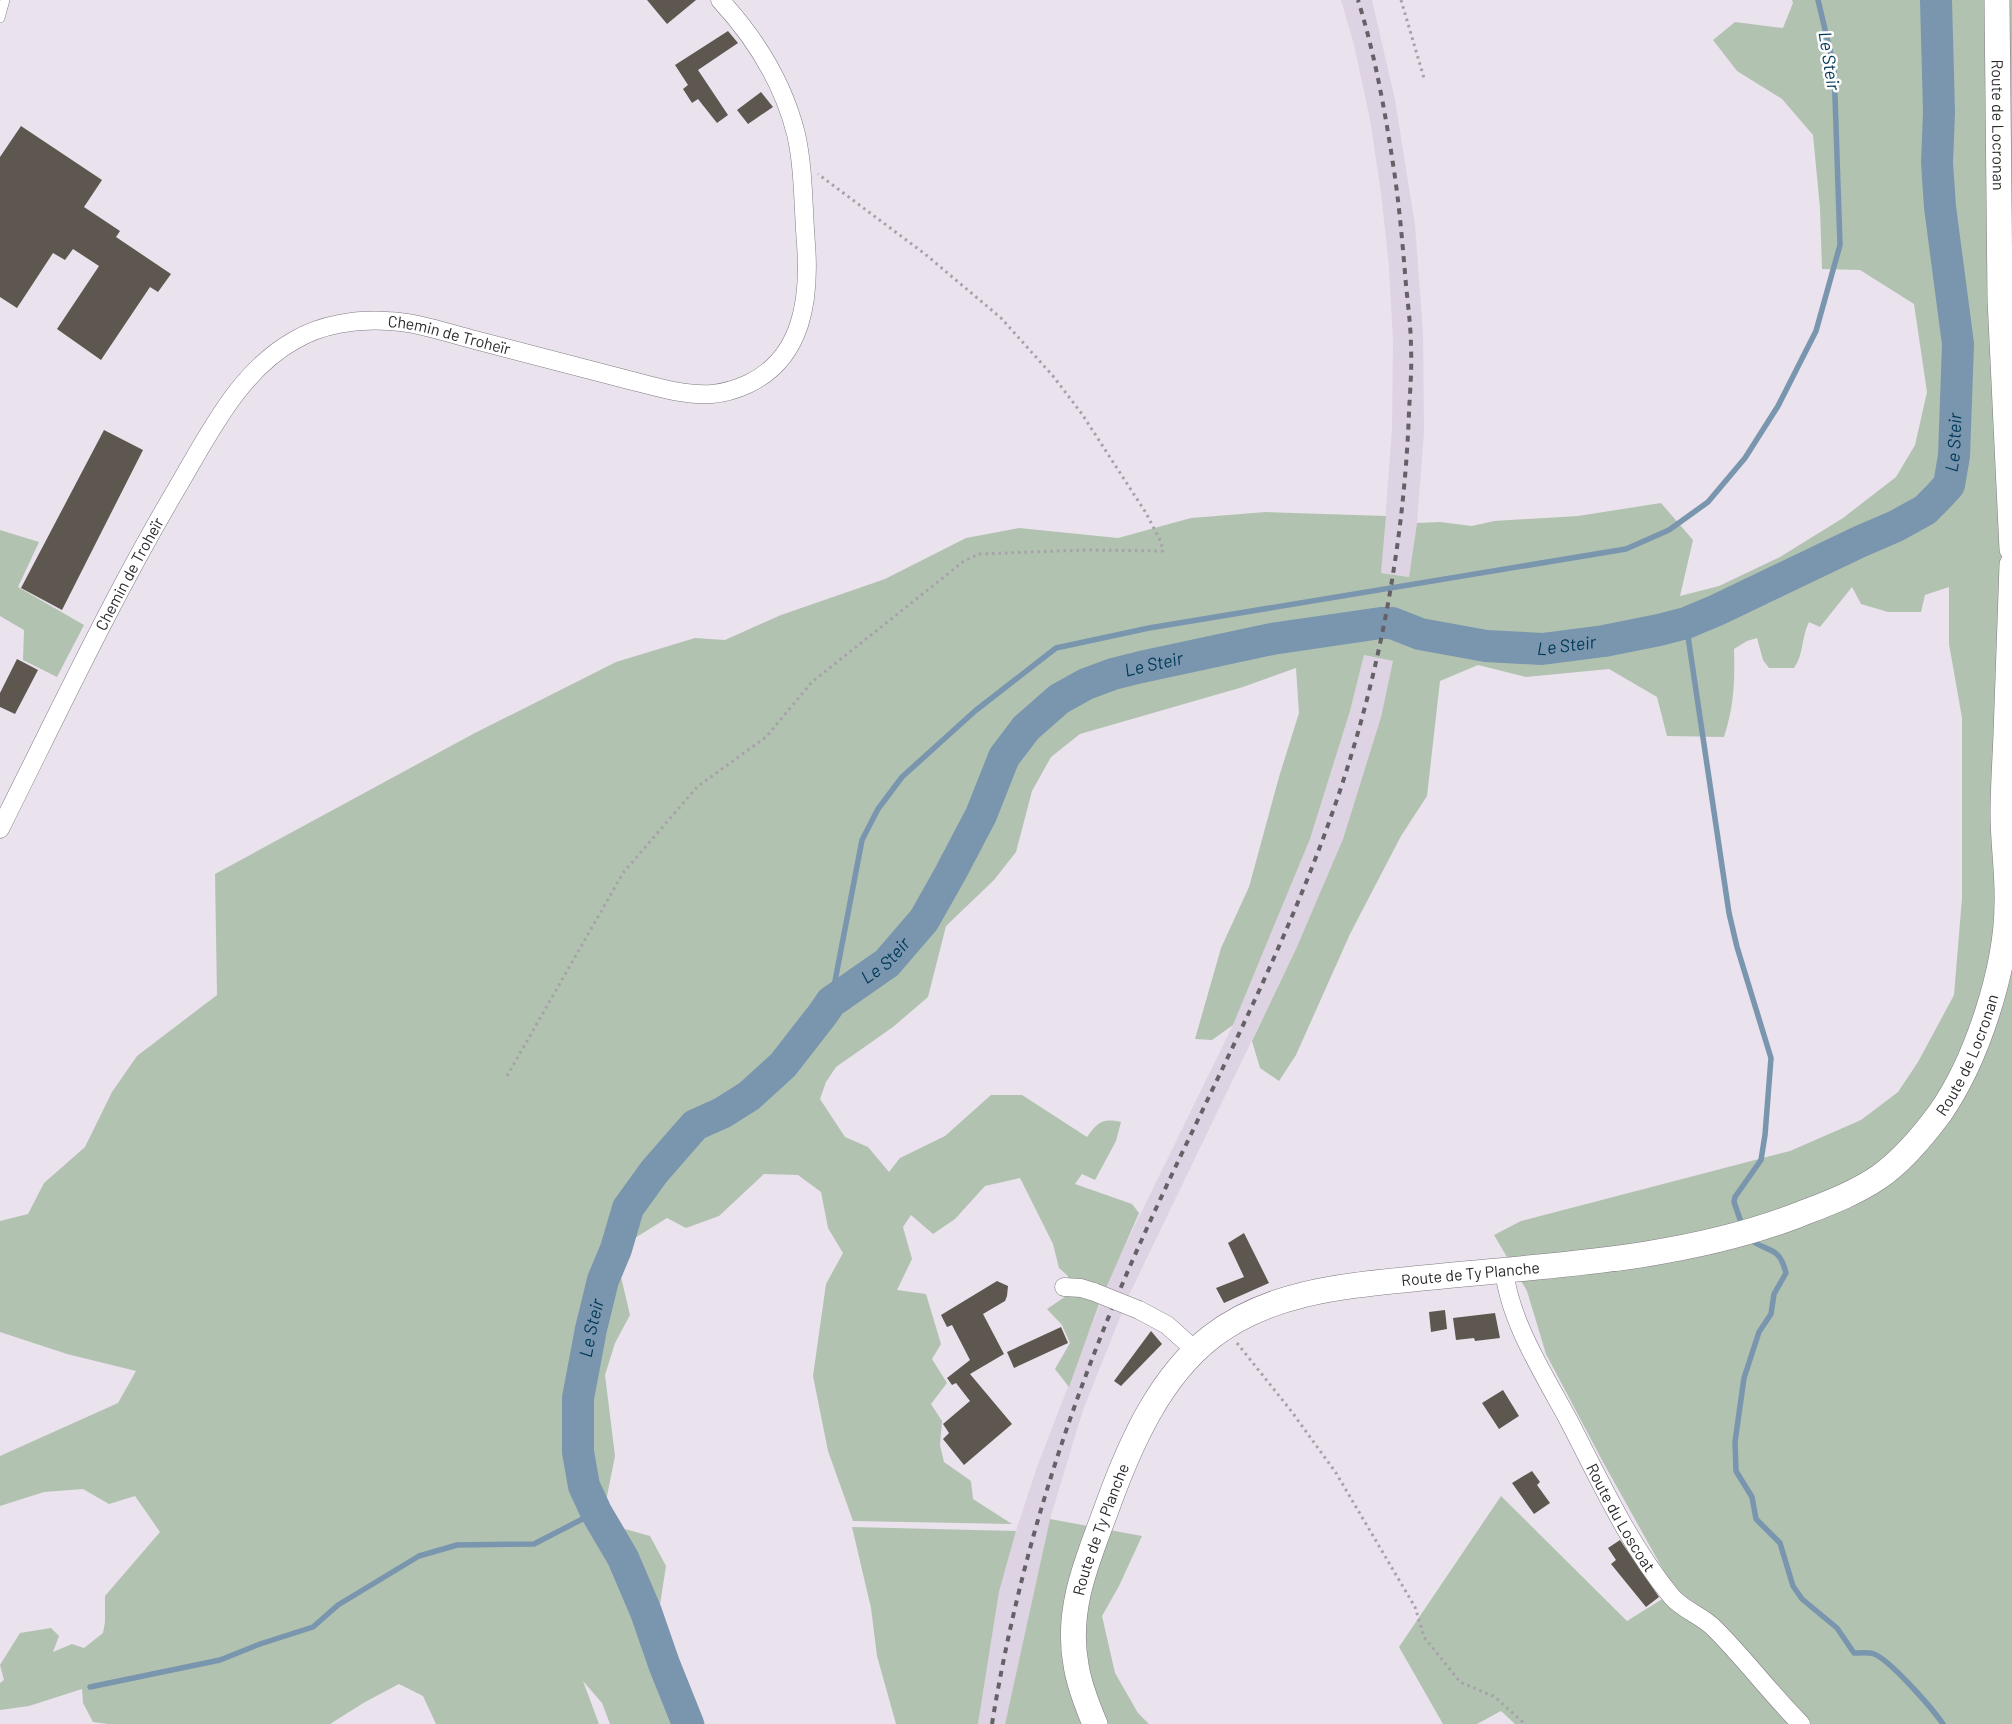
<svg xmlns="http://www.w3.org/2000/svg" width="2012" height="1724" font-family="Barlow,sans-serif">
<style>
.built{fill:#ded3e2}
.green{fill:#b2c2b1}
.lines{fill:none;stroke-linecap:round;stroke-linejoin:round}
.stream{stroke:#7996ae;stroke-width:5.5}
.river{stroke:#7996ae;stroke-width:32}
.building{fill:#5e574f}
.lane-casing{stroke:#807a83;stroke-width:10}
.street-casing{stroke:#807a83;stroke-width:19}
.secondary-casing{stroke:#807a83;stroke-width:26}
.path{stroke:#a7a1aa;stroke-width:3;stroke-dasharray:2.5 4;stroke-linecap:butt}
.lane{stroke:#fff;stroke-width:9}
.street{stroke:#fff;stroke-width:18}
.secondary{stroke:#fff;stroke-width:25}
.rail{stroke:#656166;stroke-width:4;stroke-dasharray:6 6;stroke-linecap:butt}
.street-bridge-casing{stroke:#807a83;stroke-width:19;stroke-linecap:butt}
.street-bridge{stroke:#fff;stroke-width:18}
.labels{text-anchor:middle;stroke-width:5;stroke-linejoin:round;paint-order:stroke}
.street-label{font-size:16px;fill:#2a282b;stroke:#fff}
.water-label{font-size:18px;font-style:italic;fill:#003758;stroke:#fff}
</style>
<rect width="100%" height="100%" fill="#eae2ed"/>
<path class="built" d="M1341,0H1372L1395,100L1415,225L1423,333L1424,433L1417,523L1409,577L1381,573L1392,430L1393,341L1389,266L1381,193L1370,119L1354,45Z
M1364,655L1393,661L1381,717L1343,839L1296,949L1129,1295L1083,1410L1050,1519L1005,1724H978L999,1592L1016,1531L1037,1467L1114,1268L1233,1025L1310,839L1350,711Z"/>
<path class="green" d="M1792,0H2012V1724H1515L1501,1711L1477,1724H1443L1399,1647L1501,1496L1627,1621L1675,1591L1603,1462L1546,1354L1527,1291L1494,1235L1521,1221L1790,1151L1861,1120L1898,1092L1918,1062L1954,995L1962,898V718L1949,644V587L1925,595L1921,612H1888L1861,604L1852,587L1820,627L1809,622C1801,638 1804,654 1794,668H1769L1763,660L1757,638L1747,641L1734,649C1735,682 1734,706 1724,737L1667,736L1657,697L1609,669L1526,677L1478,665L1440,681L1427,796L1401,836L1350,934L1296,1055L1279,1081L1260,1068L1252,1041L1296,949L1343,839L1381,717L1393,661L1364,655L1350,711L1310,839L1233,1025L1212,1040L1195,1039L1221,948L1249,887L1279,777L1299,713L1296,668L1243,687L1080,734L1051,757L1032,791L1016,852L994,880L946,926L928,997L893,1027L836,1067L826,1082L820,1099L845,1137L868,1147L889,1172L900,1158L945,1136L991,1095H1022L1087,1137C1098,1122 1102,1118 1121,1122L1116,1141L1095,1180L1082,1174L1075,1184L1132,1204L1139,1213L1099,1304L1069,1387L1055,1369L1070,1343L1062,1325L1047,1309L1066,1296L1068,1276L1059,1268L1053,1244L1020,1178L985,1186L955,1219L933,1234L911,1215L903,1227L912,1259L897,1290L926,1294L941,1344L932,1359L947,1383L931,1404L942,1421L940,1445L944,1462L971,1481L973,1499L1012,1524L853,1521L828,1451L813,1376L826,1284L843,1253L828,1228L821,1192L798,1175L764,1174L719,1216L686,1228L667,1218L635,1238L621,1277L630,1315L615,1343L605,1375L615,1456L606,1501L614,1526L650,1536L666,1566L659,1611L705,1724H610L602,1703L583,1681L599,1724H436L423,1696L399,1684L365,1702L330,1724H108L93,1722L83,1703L82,1689L29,1706L0,1710V1683L4,1680L0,1665L20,1633L51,1628L59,1636L53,1652L72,1644L84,1648L103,1633L105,1622V1596L160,1532L135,1496L109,1504L83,1489L44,1492L0,1506V1456L118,1403L136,1371L67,1354L0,1332V1221L28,1214L44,1183L85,1147L112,1092L137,1056L217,995L215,874L473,734L616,662L695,638L725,640L781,615L885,579L966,538L1019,528L1118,538L1191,518L1266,512L1386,516L1381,573L1409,577L1417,523L1440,522L1472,526L1494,521L1578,516L1661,503L1693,540L1680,596L1719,586L1780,557L1843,518L1896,477L1915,445L1927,392L1914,304L1860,270L1822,269L1820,208L1813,135L1782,99L1737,71L1713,40L1735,22L1783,28L1793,3Z
M0,530L39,542L18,587L84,625L57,677L23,660L24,630L0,616Z
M1050,1519L1142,1536L1119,1586L1102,1616L1115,1673L1138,1713L1149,1724H1005Z
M852,1527L1016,1531L999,1592L978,1724H896L877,1656L871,1608Z"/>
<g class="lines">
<path class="stream" d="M1686,623L1729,913L1737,947L1771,1058L1765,1135L1761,1160L1735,1197L1734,1202L1743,1228
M831,1002L862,840L878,809L902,777L975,711L1056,648L1149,628L1626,549L1669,530L1708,502L1745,458L1778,406L1816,331L1840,245L1834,67L1818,0
M1748,1238C1766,1253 1779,1244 1786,1273L1774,1294L1771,1314L1759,1332L1744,1378L1735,1442L1736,1471L1752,1497L1756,1519L1780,1543L1793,1586L1802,1599L1837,1628L1854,1653C1860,1653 1869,1652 1874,1654C1890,1660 1932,1708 1943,1724
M90,1687L220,1660L260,1644L313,1627L338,1605L419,1556L457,1545L534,1544L596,1512"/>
<path class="river" id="s1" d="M688,1724L664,1664L646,1612L623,1558L596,1512L584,1486L578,1452V1398L591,1329L603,1280L616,1249L628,1208L654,1172L695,1125L722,1113L749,1096L783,1065L822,1015L831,1002L887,963L924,920L950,874L981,815L1004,757L1026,728L1059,699L1086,684L1113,674L1141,667L1272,639L1381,623H1392L1420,634L1486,646L1542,649L1604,641L1659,630L1686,623L1717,610L1859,542L1896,526L1925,510L1939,496L1949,485L1954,456L1958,344L1940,207L1937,163L1939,112L1936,0"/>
</g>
<path class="building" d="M647,0H696L667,24Z
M728,31L738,43L698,70L728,115L717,123L698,99L692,103L683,89L688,85L675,65Z
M761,92L773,107L748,124L737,110Z
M21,126L102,180L84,207L120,231L116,237L171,274L158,292L150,287L101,360L57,329L99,266L73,249L65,260L53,253L17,308L0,297V157Z
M104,430L143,450L62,610L21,588Z
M17,659L38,670L15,714L0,707V693Z
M1244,1233L1269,1283L1224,1303L1216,1288L1244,1277L1228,1243Z
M997,1281L1008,1286L1007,1296L1005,1301L983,1314L1004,1354L970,1374L1012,1424L964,1465L943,1439L949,1433L943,1424L970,1401L956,1383L952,1385L947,1378L970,1360L952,1325L947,1327L941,1315Z
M1445,1310L1447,1329L1431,1332L1429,1312Z
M1495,1313L1500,1338L1475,1341L1474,1338L1456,1340L1453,1318Z
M1061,1327L1068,1343L1014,1368L1007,1352Z
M1151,1331L1162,1344L1121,1386L1114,1381Z
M1503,1390L1519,1416L1499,1429L1482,1403Z
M1532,1471L1540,1482L1537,1485L1550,1503L1534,1514L1512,1483Z
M1620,1540L1659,1597L1646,1607L1611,1564L1616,1560L1608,1548Z"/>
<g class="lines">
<g class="lane-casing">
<path id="lane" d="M0,18L5,0"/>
</g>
<g class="street-casing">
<g id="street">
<path id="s2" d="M0,829C57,715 112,598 177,488C209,434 239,371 295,340C322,324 357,319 388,321C417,322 447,333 475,340C525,353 575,366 625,379C653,386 684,396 712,394C724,393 737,389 748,384C803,358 810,298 806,244C803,208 804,169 796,134C783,82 756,39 720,0"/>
<path id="s3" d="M1504,1269C1509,1321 1545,1376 1569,1421C1600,1481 1629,1545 1672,1597C1683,1610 1703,1616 1715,1629C1745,1659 1771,1694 1801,1724"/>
<path d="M1064,1287L1081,1288L1094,1292"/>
<path d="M1139,1310L1167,1325L1196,1351"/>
</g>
</g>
<g class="secondary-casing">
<g id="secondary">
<path id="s4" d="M1997,0L2000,299L2012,549"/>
<path id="s5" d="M1095,1724C1087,1705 1079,1685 1076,1665C1065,1606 1090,1555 1109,1502C1131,1442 1160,1377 1211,1337C1269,1292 1343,1286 1413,1279C1543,1265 1676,1262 1798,1215C1826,1204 1854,1194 1879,1177C1902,1161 1923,1136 1940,1113C1977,1060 2007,968 2007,903C2008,874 2003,844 2003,814C2003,788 2005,761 2006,734C2008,678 2010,622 2012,565"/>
</g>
</g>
<path class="path" d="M1401,0L1424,78
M507,1076L623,873L697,787L766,737L812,682L964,561L979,554L1087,550L1163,551L1161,542L1146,513L1082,414L1053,376L1001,318L925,254L818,174
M1237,1343L1292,1412L1336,1473L1415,1607L1424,1637L1460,1682L1495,1697L1525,1724"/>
<use href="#lane" class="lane"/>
<use href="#street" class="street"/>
<use href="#secondary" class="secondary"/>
<path class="rail" d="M992,1724C1018,1563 1068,1407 1134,1257C1200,1108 1279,965 1333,811C1378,683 1404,547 1409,412C1410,391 1412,369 1411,349C1411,327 1408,306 1406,285C1403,249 1400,213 1395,177C1386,117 1376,58 1358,0"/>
<g class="street-bridge-casing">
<path id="street-bridge" d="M1094,1292L1139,1310"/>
</g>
<use href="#street-bridge" class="street-bridge"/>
</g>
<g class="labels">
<g class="street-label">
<text dy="6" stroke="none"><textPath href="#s4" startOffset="125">Route de Locronan</textPath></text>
<text dy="6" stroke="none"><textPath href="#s2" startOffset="735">Chemin de Troheïr</textPath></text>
<text dy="6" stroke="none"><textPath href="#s2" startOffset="286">Chemin de Troheïr</textPath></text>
<text dy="6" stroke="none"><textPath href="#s5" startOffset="1275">Route de Locronan</textPath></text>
<text dy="6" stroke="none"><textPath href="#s5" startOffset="698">Route de Ty Planche</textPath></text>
<text dy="6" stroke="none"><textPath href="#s3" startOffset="276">Route du Loscoat</textPath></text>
<text dy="6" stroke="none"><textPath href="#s5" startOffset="202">Route de Ty Planche</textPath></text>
</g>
<g class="water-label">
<text transform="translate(1829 61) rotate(81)" y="6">Le Steir</text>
<text dy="6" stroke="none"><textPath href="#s1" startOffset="2212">Le Steir</textPath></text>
<text dy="6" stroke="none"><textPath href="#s1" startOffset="1748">Le Steir</textPath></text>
<text dy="6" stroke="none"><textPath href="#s1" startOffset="1328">Le Steir</textPath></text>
<text dy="6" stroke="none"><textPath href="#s1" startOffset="908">Le Steir</textPath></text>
<text dy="6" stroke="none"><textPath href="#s1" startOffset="420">Le Steir</textPath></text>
</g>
</g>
</svg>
